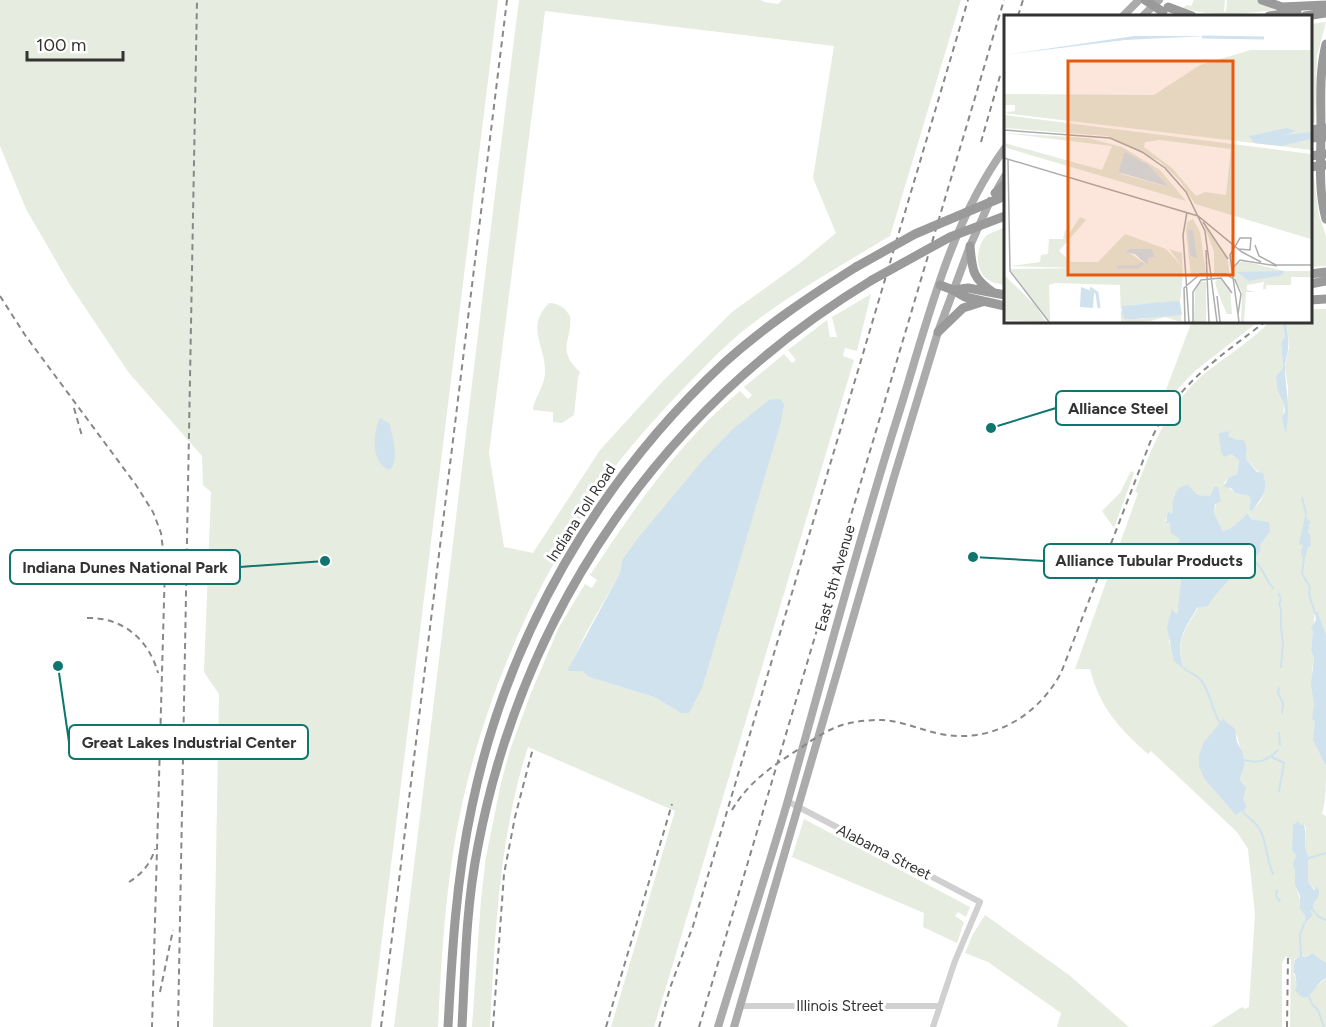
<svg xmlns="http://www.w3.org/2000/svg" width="1326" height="1027" font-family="Figtree,sans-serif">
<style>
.green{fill:#e6ecdf;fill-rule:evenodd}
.water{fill:#cfe2ee}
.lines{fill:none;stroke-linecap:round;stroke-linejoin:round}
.stream{stroke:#cfe2ee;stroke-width:2}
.minor{stroke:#d0d0d0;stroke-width:6}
.major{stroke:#ababab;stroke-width:8}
.highway{stroke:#9a9a9a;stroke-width:9}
.rail{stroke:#888;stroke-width:2;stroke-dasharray:6 4.5;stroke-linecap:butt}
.highway-bridge{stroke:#9a9a9a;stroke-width:9}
.labels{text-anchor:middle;stroke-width:6;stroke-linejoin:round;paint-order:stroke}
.street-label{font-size:15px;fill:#333;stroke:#fff}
.inset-river{fill:none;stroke:#cfe2ee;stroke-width:3}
.inset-road{fill:none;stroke:#adadad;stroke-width:1.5}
.view{fill:#e8590c;fill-opacity:0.15;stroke:#e8590c;stroke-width:3}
.inset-edge{fill:none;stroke:#333;stroke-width:3}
.leader{fill:none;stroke:#0f766e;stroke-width:2}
.callout-dot{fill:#0f766e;stroke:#fff;stroke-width:2}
.callout{fill:#fff;stroke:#0f766e;stroke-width:2}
.callout-label{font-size:16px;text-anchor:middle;font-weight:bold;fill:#333}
</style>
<rect width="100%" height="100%" fill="#fff"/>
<path class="green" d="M0,0H498L371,1027H213L219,694L204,672L211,492L203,485L202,456L129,373L70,285L26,209L0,146Z
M519,0H761L764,2L778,4L782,0H961L890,236C840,266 790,294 744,330C722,348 702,370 682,390C661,412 640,435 621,459C610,472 601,488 591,502C534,588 492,683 467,783C447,863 442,945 438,1027H394C437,685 476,342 519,0ZM545,11L834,46L813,178L836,233L800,263L732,312L664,380L600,450L533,553L504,547L489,453Z
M1194,0H1225L1224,12L1226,11L1227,0H1257L1275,10C1239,14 1218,18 1183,8L1187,5L1191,6Z
M1326,22L1317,56L1315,123H1310V24Z
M1313,172L1319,215L1326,236V266L1310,267V173Z
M1005,227V285C999,284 992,283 987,279C974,270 976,245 987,235C992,232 1000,230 1005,227Z
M871,294L857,351L845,348L843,356L854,360L654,1027H611L675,811L528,747C499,837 495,933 490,1027H472L481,899L486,857L501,783L510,750L531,693L559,627L585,584L592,588L597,580L590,575C634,509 679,442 740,391L748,399L752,395L744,387L784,354L792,363L796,360L788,350L827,320L830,337H837L832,317ZM622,560L681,713L654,697L589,677L582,671H568L586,633L620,573Z
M549,303C559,303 565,308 570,316C573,340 555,349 580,372L578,378L574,415L562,423L553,422V412L533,410C533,401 543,389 545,375C547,346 524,329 549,303Z
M1310,309H1326V635L1318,614L1315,612L1311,650L1314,658L1312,670L1316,726C1309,744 1323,751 1326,767C1326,781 1326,801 1322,814L1326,816V963L1312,953L1305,957L1303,956L1295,959L1293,972L1298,987L1317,986L1326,978V1027H1290L1291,960L1286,956L1282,963V1027H1211L1242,1007L1245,1009L1249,1007L1255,914L1248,849L1237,832L1151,751L1148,754C1119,728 1100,708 1090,669H1075L1138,493L1135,492C1152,448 1167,405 1205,373C1221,360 1259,336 1269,321H1282L1285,336L1281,343L1283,368L1278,379L1279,391L1284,404L1283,422L1285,432L1287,411L1288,388L1285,368L1289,347L1287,321H1310ZM1229,431L1228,436L1247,448L1246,459L1265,479C1263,491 1265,499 1255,507L1249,496L1235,493L1224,483L1228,478L1237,474L1239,460L1231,454L1225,433ZM1214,487H1218V494L1214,513L1223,531L1231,528L1248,513L1251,519L1268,522L1269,531L1260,545L1261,551C1252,561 1246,566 1232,571C1231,582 1215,592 1208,605L1198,608C1185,629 1174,643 1184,668L1169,642L1173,610L1177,614L1182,571L1174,550L1180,539L1170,522L1165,521L1168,516L1172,514L1174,494L1210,496ZM1227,722L1237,736L1245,764L1240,781L1243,784V799L1235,813L1205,780L1211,733ZM1296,823L1301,826L1304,824L1306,829L1305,852L1309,857L1306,875L1308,881L1315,890L1316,901L1313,905V910L1311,909L1304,924L1305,915L1295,884L1296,856L1292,850L1294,828Z
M1192,321H1259L1195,371L1168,399L1164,395Z
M1131,471L1134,473L1114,528L1102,511L1120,493Z
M804,819L970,907L966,917L958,912L955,916L964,922L957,943L923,927L924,913L792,857Z
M985,915L1069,975L1129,1027H1057L1061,1013L988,962L965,953L973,934Z"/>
<path class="water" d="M1282,321H1287C1287,330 1289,340 1288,349C1288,355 1285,361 1285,367C1285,388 1292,413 1285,433L1282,417L1285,411L1284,404L1278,391L1276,377L1283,368L1281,343L1285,336Z
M780,399L784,404L781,422L702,688L689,713H681L654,697L589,677L582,671H567L620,573L622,560L639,537L703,460L733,429L769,400Z
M380,418L390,424C392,438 400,458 390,470C370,464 373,432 380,418Z
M1230,431L1228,436L1236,440H1244L1247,448L1246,459L1257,472L1263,473C1269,491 1262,497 1252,511L1249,510L1251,501L1249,496L1235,493L1231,488L1224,487L1228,478L1237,474L1239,460L1231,454L1224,457L1221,452L1219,433Z
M1188,485L1197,495L1210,496L1214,487H1218L1221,501L1215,504L1214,513L1223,531L1231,528L1248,513L1251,519L1269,522L1270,531L1260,545L1261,551C1252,561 1246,566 1233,571C1231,582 1215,592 1208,606L1197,608C1184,630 1174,642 1184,669L1174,661L1167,627L1172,609L1177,614L1182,571L1174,562V550L1180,539L1171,533L1170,522L1166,523L1168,512L1172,514C1173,500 1172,488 1188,485Z
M1306,512L1307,519L1311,522L1309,524L1308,534H1310L1311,546L1308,547L1305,558L1302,557L1301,551L1303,545L1299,544Z
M1315,612L1318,613L1326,635V766L1313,740L1315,721L1312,719L1314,705L1311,684L1314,658L1311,650L1313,630L1311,628L1316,620Z
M1223,719L1235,729L1237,742L1242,751L1245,764L1240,780L1246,788L1243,799L1246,805V808L1236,815L1205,780L1199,766V755L1204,742Z
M1298,821L1301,826L1303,823C1309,835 1301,847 1309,857H1311L1308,861V881L1314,890L1317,887C1322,894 1317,899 1313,905V911H1310L1313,915L1304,924L1305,915L1300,909V896L1295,885V870L1293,864L1296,856L1292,850L1293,823L1295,824Z
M1312,953L1326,963V978C1316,983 1315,993 1304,998L1299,995L1295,990L1297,987L1295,974L1293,972L1295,960L1300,956L1306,957Z"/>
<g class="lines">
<path class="stream" d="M1302,498L1306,513
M1304,557L1302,574L1310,587L1309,594L1315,613
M1253,560C1264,567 1264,579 1273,588
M1279,594L1281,600L1279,604L1281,610V628L1283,643L1281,667
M1184,668C1188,673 1196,674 1200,679C1211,692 1211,709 1220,723
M1279,688L1278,693L1283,703L1282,713
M1279,733L1280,745
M1272,757L1284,763L1279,791
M1244,760C1259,764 1267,761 1278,750
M1242,810C1247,819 1257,821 1261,832C1267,845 1267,860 1273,874
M1309,858L1326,853
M1277,890L1276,896L1280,901
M1312,909L1319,917L1326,920
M1301,958L1300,935L1304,924
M1308,994L1312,1004L1318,1010L1324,1027"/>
<path class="minor" d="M787,801L980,902L955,961L933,1027
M740,1006H940"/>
<path class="major" d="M1123,16L1139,0
M1143,16L1159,0
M998,188L1005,176
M718,1027C741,951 766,876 788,800C824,673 857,545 897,419C926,328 948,226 1005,148
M734,1027L894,477L938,332L970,246L990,201"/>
<path class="highway" d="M1262,0L1282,7L1326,5
M1168,7L1192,16
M1269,16L1297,12
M1305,16L1326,13
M1326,44C1319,72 1321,101 1321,129C1321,159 1318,190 1326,219
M995,193L1005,184
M970,246C972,271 973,279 994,293
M1310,274L1326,272
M1310,284L1326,281
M940,285L953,290L965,297L1005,306
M953,290L968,288L1005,295
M1310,300L1326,299
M938,332L963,308L982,302
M448,1027C452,953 456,879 472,806C507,637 598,480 724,363C765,326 810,296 856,267
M462,1027C465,967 466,906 478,846C524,607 664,406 872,280"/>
<path class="rail" d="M1018,16L1023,0
M981,142L1000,76
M0,296L25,335L136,485L153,512L161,533L165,566L152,1027
M74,408L82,436
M1067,414C1101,423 1137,431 1166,405
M87,618C123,617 149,640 158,673
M732,810C749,781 774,765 802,747C815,738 827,730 842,725C855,721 869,720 882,720C902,721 921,730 940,734C991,744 1037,717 1061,673L1151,440C1175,385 1220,357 1266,321
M129,882C142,874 151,863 155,849
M160,992L173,930
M178,1027L197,0
M381,1027L507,0
M493,1027L504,874L515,817L533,748
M606,1027L672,804
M659,1027L670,988L693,926L968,0
M699,1027L1004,0
M1287,1027L1288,957"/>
<path class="highway-bridge" d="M1145,0L1163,12
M1310,130L1326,128
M1310,138L1326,137
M1310,156L1326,154
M1310,167L1326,165
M856,267L915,234L1005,196
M872,280L950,237L1005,216"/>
</g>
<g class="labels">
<g class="street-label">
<text transform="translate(581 513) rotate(-57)" y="5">Indiana Toll Road</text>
<text transform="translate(835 578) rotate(-74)" y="5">East 5th Avenue</text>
<text transform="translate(884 852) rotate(27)" y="5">Alabama Street</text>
<text x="840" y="1011">Illinois Street</text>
</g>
</g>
<g transform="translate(1004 15)">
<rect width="308" height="308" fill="#fff"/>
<path d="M247,35H307V135L0,98L11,96V90H0V79L150,80L196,50ZM0,100L307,139V224L191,189L176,166L155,146L103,121L0,113ZM156,125L227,134L222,180L201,177L192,181L168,153L140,132L141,127ZM0,118L84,123L118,132L156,155L182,186L3,133L0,128L98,155L108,131ZM121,140L139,146L164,172L118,159L114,156ZM76,202L82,205L55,236L67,247H94L121,219L162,234L177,250L165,234L178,238L179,261L176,287L128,290L117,294L118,299L136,304L177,298V307L161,302L143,307H117L116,270L51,268L45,270L46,307L6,254L75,253L6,251L36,247L37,240L44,239L45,224H59L61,215L66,217ZM128,234L145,235L150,242L144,243V251L123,236ZM189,204L196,217L202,258L187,262L182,218L183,207ZM200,210L223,242L226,260L210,258V237ZM239,246L280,256H307V262H287V270H262V274H259L260,267L243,270V275L251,277H242L240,307H237L238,277L230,262V250ZM0,260L31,290L42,307L0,305ZM215,263L226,273L228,299H223L214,278L211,267ZM196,267H202V307H190L191,277Z" fill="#e6ecdf" fill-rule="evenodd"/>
<path d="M130,21H203L121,25L0,40ZM283,113L292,116L280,120L307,117V124L277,131L250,128L245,121ZM121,137L143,149L165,172L114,157ZM184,215H189L193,244L186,240ZM126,234H147L151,242L144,243V251L131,239L121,237ZM280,256L279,260L245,266L233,257ZM77,272L90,277L89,293L76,292ZM172,286L176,287L178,300L131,304H121L118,299V291Z" fill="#cfe2ee"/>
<path class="inset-river" d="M198,22L260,23M113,252H133L139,248M86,273L93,278L95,293"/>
<path class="inset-road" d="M0,115L106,123L138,137L161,153L182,177L201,216L213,307M0,143L194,201L238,237L257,247M4,144L6,256L45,307M183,197L179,220L185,307M199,207L224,244M251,230L255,241L272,250M234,234L246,235L247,223H236L226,240L235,307M202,235L205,307M271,250H308M228,254L236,245L273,251M213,281L216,307M181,307L180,273L196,259H222L231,265L237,279L234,299M189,307V277L197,265L217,263L228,278"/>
<path class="view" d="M64,46H229V260H64Z"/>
<rect width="308" height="308" class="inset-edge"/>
</g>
<path class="leader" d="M991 428L1056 408M973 557L1044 561M325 561L240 567M58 666L69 742"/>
<g class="callout-dot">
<circle cx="991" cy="428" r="6"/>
<circle cx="973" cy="557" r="6"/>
<circle cx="325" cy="561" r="6"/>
<circle cx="58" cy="666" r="6"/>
</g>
<g class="callout">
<rect x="1056" y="391" width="124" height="34" rx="6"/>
<rect x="1044" y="544" width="211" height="34" rx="6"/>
<rect x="10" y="550" width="230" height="34" rx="6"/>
<rect x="69" y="725" width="239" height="34" rx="6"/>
</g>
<g class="callout-label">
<text x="1118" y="414">Alliance Steel</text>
<text x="1149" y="566">Alliance Tubular Products</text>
<text x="125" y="573">Indiana Dunes National Park</text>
<text x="189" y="748">Great Lakes Industrial Center</text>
</g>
<path d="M27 51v9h96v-9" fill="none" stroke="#333333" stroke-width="3"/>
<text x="36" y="51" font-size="18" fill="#333333" stroke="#ffffff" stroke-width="4.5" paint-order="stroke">100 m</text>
</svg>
